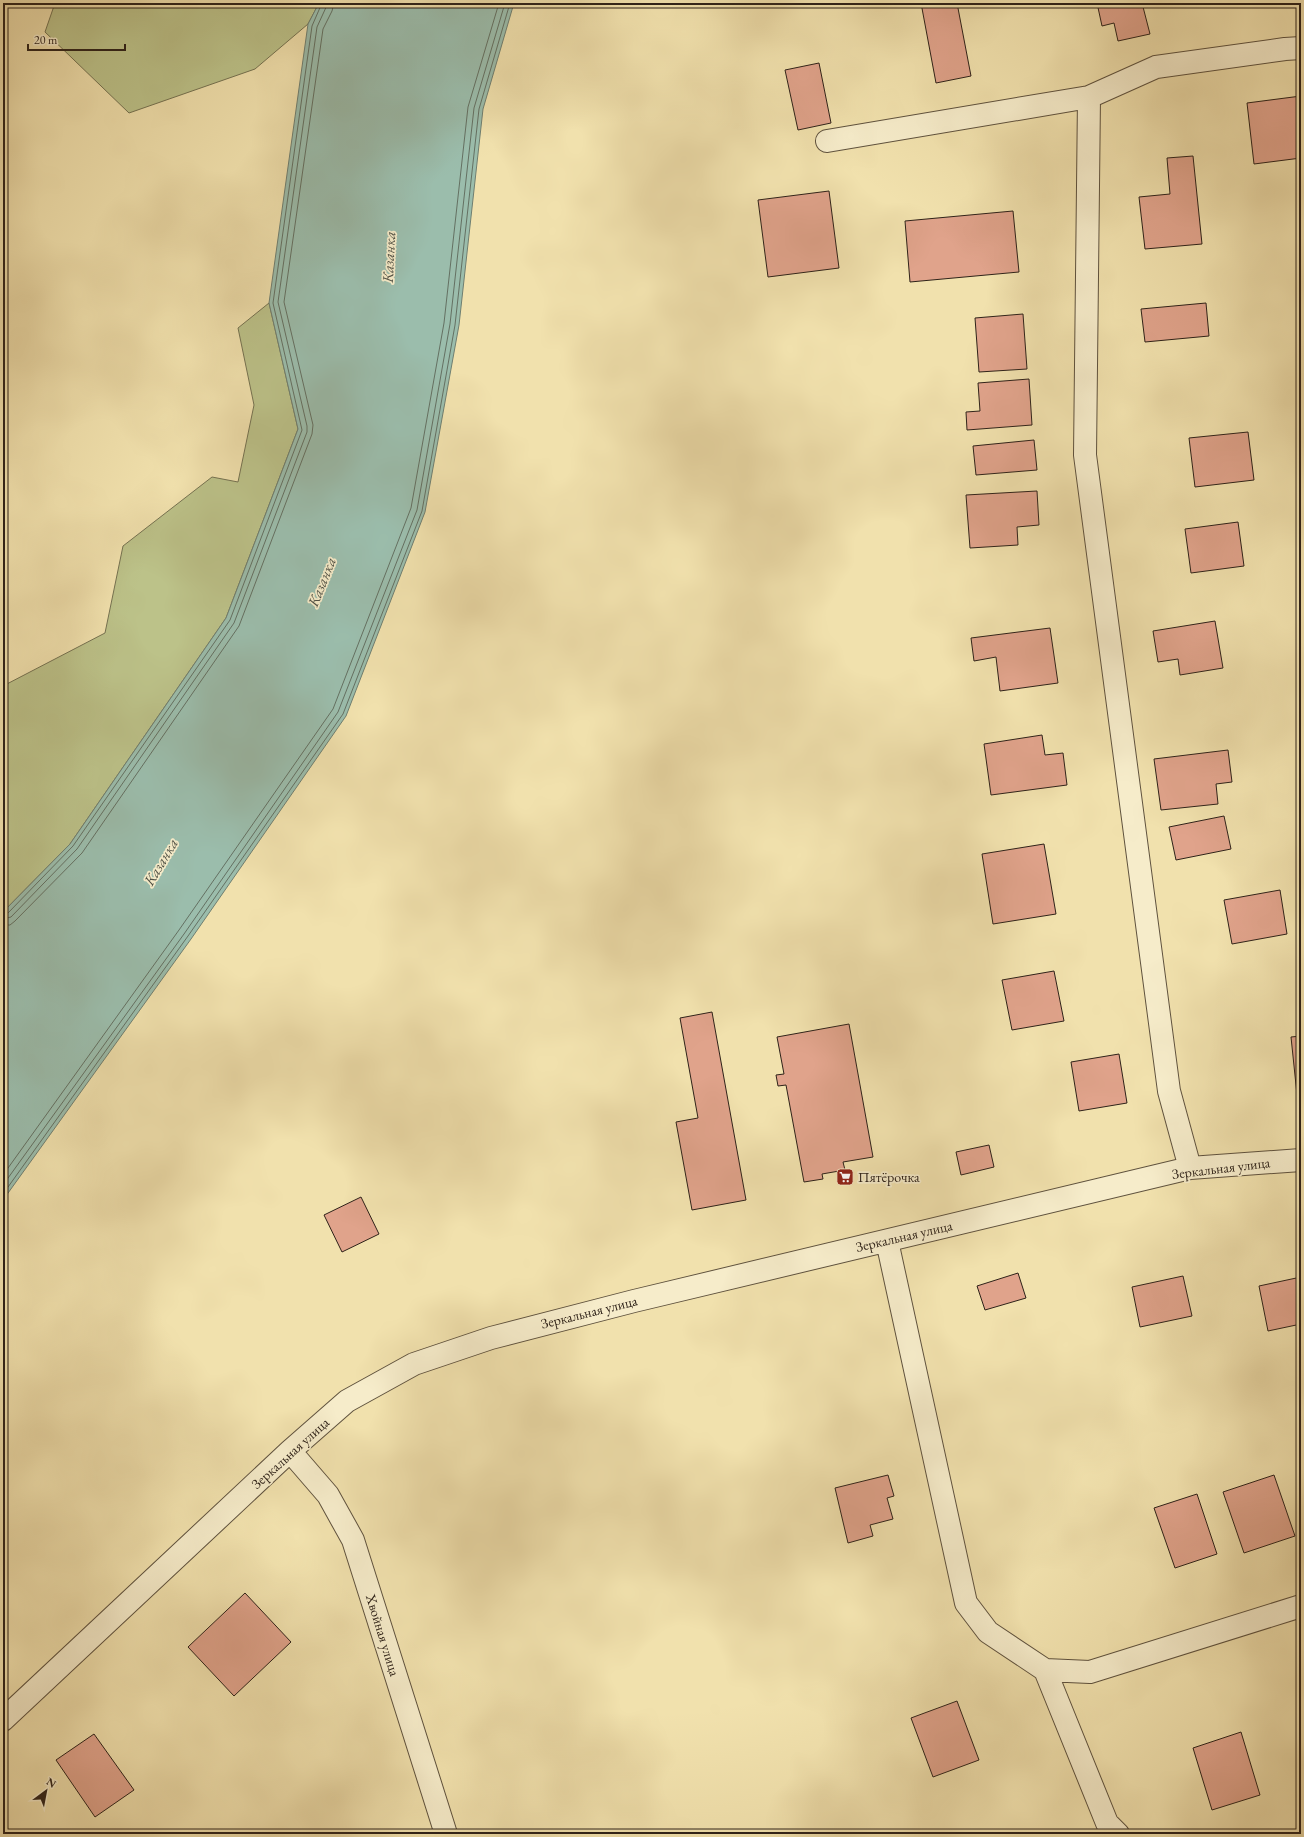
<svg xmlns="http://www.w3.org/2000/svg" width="1304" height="1837" font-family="'EB Garamond',serif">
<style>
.green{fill:#bcc289;stroke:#757251}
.water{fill:#9bbdac;stroke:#6f7f71}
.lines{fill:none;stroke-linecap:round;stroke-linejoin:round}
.shore{stroke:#647062;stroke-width:1}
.building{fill:#e0a38b;stroke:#2e2219}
.minor-casing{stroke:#5f523e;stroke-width:24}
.minor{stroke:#f6ecca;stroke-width:22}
.labels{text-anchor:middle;stroke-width:3.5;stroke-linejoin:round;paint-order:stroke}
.street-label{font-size:14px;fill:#2e2219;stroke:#f6ecca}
.poi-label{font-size:14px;fill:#2e2219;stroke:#f6ecca;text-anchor:start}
.water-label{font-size:15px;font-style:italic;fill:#4f5045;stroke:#f6ecca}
</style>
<rect width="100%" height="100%" fill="#f1e1ad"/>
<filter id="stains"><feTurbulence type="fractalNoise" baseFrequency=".005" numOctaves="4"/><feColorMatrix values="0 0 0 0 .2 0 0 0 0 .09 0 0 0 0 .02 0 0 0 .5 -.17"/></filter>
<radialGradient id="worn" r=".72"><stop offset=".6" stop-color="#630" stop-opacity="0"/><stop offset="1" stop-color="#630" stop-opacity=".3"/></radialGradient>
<path class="green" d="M55,3H319L308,24L255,69L129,113L45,32Z
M269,303L298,429L226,618L70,844L3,912V686L105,633L123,546L212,477L238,482L254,405L238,328Z"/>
<path class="water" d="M319,3H514L483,109L459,325L425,512L346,716L191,939L3,1200V912L70,844L226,618L298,429L269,303L308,24Z"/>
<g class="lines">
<path class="shore" d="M3,914L8,913L73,846L230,620L302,430L273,303L312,26L322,3
M3,919L11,917L77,849L234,623L307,432V426L278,302L317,27L328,3
M3,925H10L15,921L82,853L239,626L312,434L313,425L284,302L323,29L332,11L334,3
M3,1175L179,930L333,709L411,508L444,323L468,107L499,3
M3,1185L184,934L338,712L417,510L450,324L474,108L505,3
M3,1194L188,936L343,714L422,511L455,325L479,109L510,3"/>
</g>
<path class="building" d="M921,3H957L971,76L936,83Z
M1097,3H1142L1150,34L1118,41L1114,23L1102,26Z
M819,63L831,123L798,130L785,70Z
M1301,96V158L1254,164L1247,103Z
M1193,156L1202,244L1145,249L1139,197L1170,194L1167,158Z
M829,191L839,268L768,277L758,200Z
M1013,211L1019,272L910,282L905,221Z
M1206,303L1209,336L1145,342L1141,309Z
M1023,314L1027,369L979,372L975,318Z
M1029,379L1032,425L967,430L966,412L980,411L978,383Z
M1248,432L1254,480L1195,487L1189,438Z
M1034,440L1037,470L976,475L973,446Z
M1037,491L1039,525L1017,527L1018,545L970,548L966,495Z
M1238,522L1244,566L1191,573L1185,529Z
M1215,621L1223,668L1180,675L1178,659L1158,662L1153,631Z
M1050,628L1058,683L1000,691L996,657L974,661L971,638Z
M1042,735L1045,755L1063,753L1067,785L991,795L984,744Z
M1228,750L1232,782L1216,784L1218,804L1161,810L1154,759Z
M1224,816L1231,849L1176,860L1169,827Z
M1044,844L1056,914L993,924L982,854Z
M1280,890L1287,934L1232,944L1224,900Z
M1054,971L1064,1021L1012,1030L1002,980Z
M712,1012L746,1200L692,1210L676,1122L698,1118L680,1018Z
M849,1024L873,1157L843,1162L845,1170L822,1174L823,1179L804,1182L786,1085L778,1086L776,1075L784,1074L777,1037Z
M1301,1036V1114H1299L1291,1037Z
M1119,1054L1127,1103L1079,1111L1071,1062Z
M989,1145L994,1167L961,1175L956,1152Z
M361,1197L379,1234L342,1252L324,1215Z
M1018,1273L1026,1298L985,1310L977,1286Z
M1183,1276L1192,1316L1140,1327L1132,1287Z
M1301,1277V1324L1268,1331L1259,1286Z
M888,1475L894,1496L887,1498L893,1519L870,1525L873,1536L848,1543L835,1488Z
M1274,1475L1295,1536L1244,1553L1223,1492Z
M1197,1494L1217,1554L1175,1568L1154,1508Z
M245,1593L291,1642L234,1696L188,1647Z
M957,1701L979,1760L933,1777L911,1718Z
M1241,1732L1260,1795L1212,1810L1193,1748Z
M94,1734L134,1790L95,1817L56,1760Z"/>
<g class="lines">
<g class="minor-casing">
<path id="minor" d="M1089,97L1085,455L1169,1091L1190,1168
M827,141L1089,97L1156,67L1285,49L1301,48
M887,1241L966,1603L988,1632L1045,1670L1107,1823L1118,1834
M290,1451L328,1495L353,1540L446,1834
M1045,1670L1090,1672L1301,1606
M3,1720L290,1451L347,1401L414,1364L491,1338L634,1301L1190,1168L1301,1160"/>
</g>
<use href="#minor" class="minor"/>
</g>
<defs>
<g id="supermarket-square" transform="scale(0.9)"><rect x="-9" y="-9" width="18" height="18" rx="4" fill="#8f2418" stroke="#f6ecca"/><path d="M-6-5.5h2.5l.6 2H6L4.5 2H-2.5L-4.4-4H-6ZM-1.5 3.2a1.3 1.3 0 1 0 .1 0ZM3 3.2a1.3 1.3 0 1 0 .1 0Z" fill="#fff"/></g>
</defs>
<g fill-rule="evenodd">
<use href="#supermarket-square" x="845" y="1177"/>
</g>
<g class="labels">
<g class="street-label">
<text transform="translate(1221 1168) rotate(-7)" y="5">Зеркальная улица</text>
<text transform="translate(904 1236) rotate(-13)" y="5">Зеркальная улица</text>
<text transform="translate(589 1312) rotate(-14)" y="5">Зеркальная улица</text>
<text transform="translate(290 1453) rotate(-42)" y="5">Зеркальная улица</text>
<text transform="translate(383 1635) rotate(73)" y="5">Хвойная улица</text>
</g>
<g class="poi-label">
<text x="858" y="1182">Пятёрочка</text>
</g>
<g class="water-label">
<text transform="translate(389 257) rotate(-87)" y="5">Казанка</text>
<text transform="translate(322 582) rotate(-68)" y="5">Казанка</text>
<text transform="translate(161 862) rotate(-59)" y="5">Казанка</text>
</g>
</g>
<rect width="1304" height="1837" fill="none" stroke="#f1e1ad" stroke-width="16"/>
<rect x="4" y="4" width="1296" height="1829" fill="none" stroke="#2e2219" stroke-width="2"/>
<rect x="8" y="8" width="1288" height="1821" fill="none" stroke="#2e2219"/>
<g transform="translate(46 1791) rotate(32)" stroke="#f6ecca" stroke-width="3" paint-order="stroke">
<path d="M0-3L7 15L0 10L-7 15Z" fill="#2e2219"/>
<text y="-6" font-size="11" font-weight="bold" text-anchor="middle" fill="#2e2219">N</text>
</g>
<path d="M28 44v6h97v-6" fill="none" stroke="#2e2219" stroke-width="2"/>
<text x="34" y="44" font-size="12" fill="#2e2219" stroke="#f6ecca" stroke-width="3" paint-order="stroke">20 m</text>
<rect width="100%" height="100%" filter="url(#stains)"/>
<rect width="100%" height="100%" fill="url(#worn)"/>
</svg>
